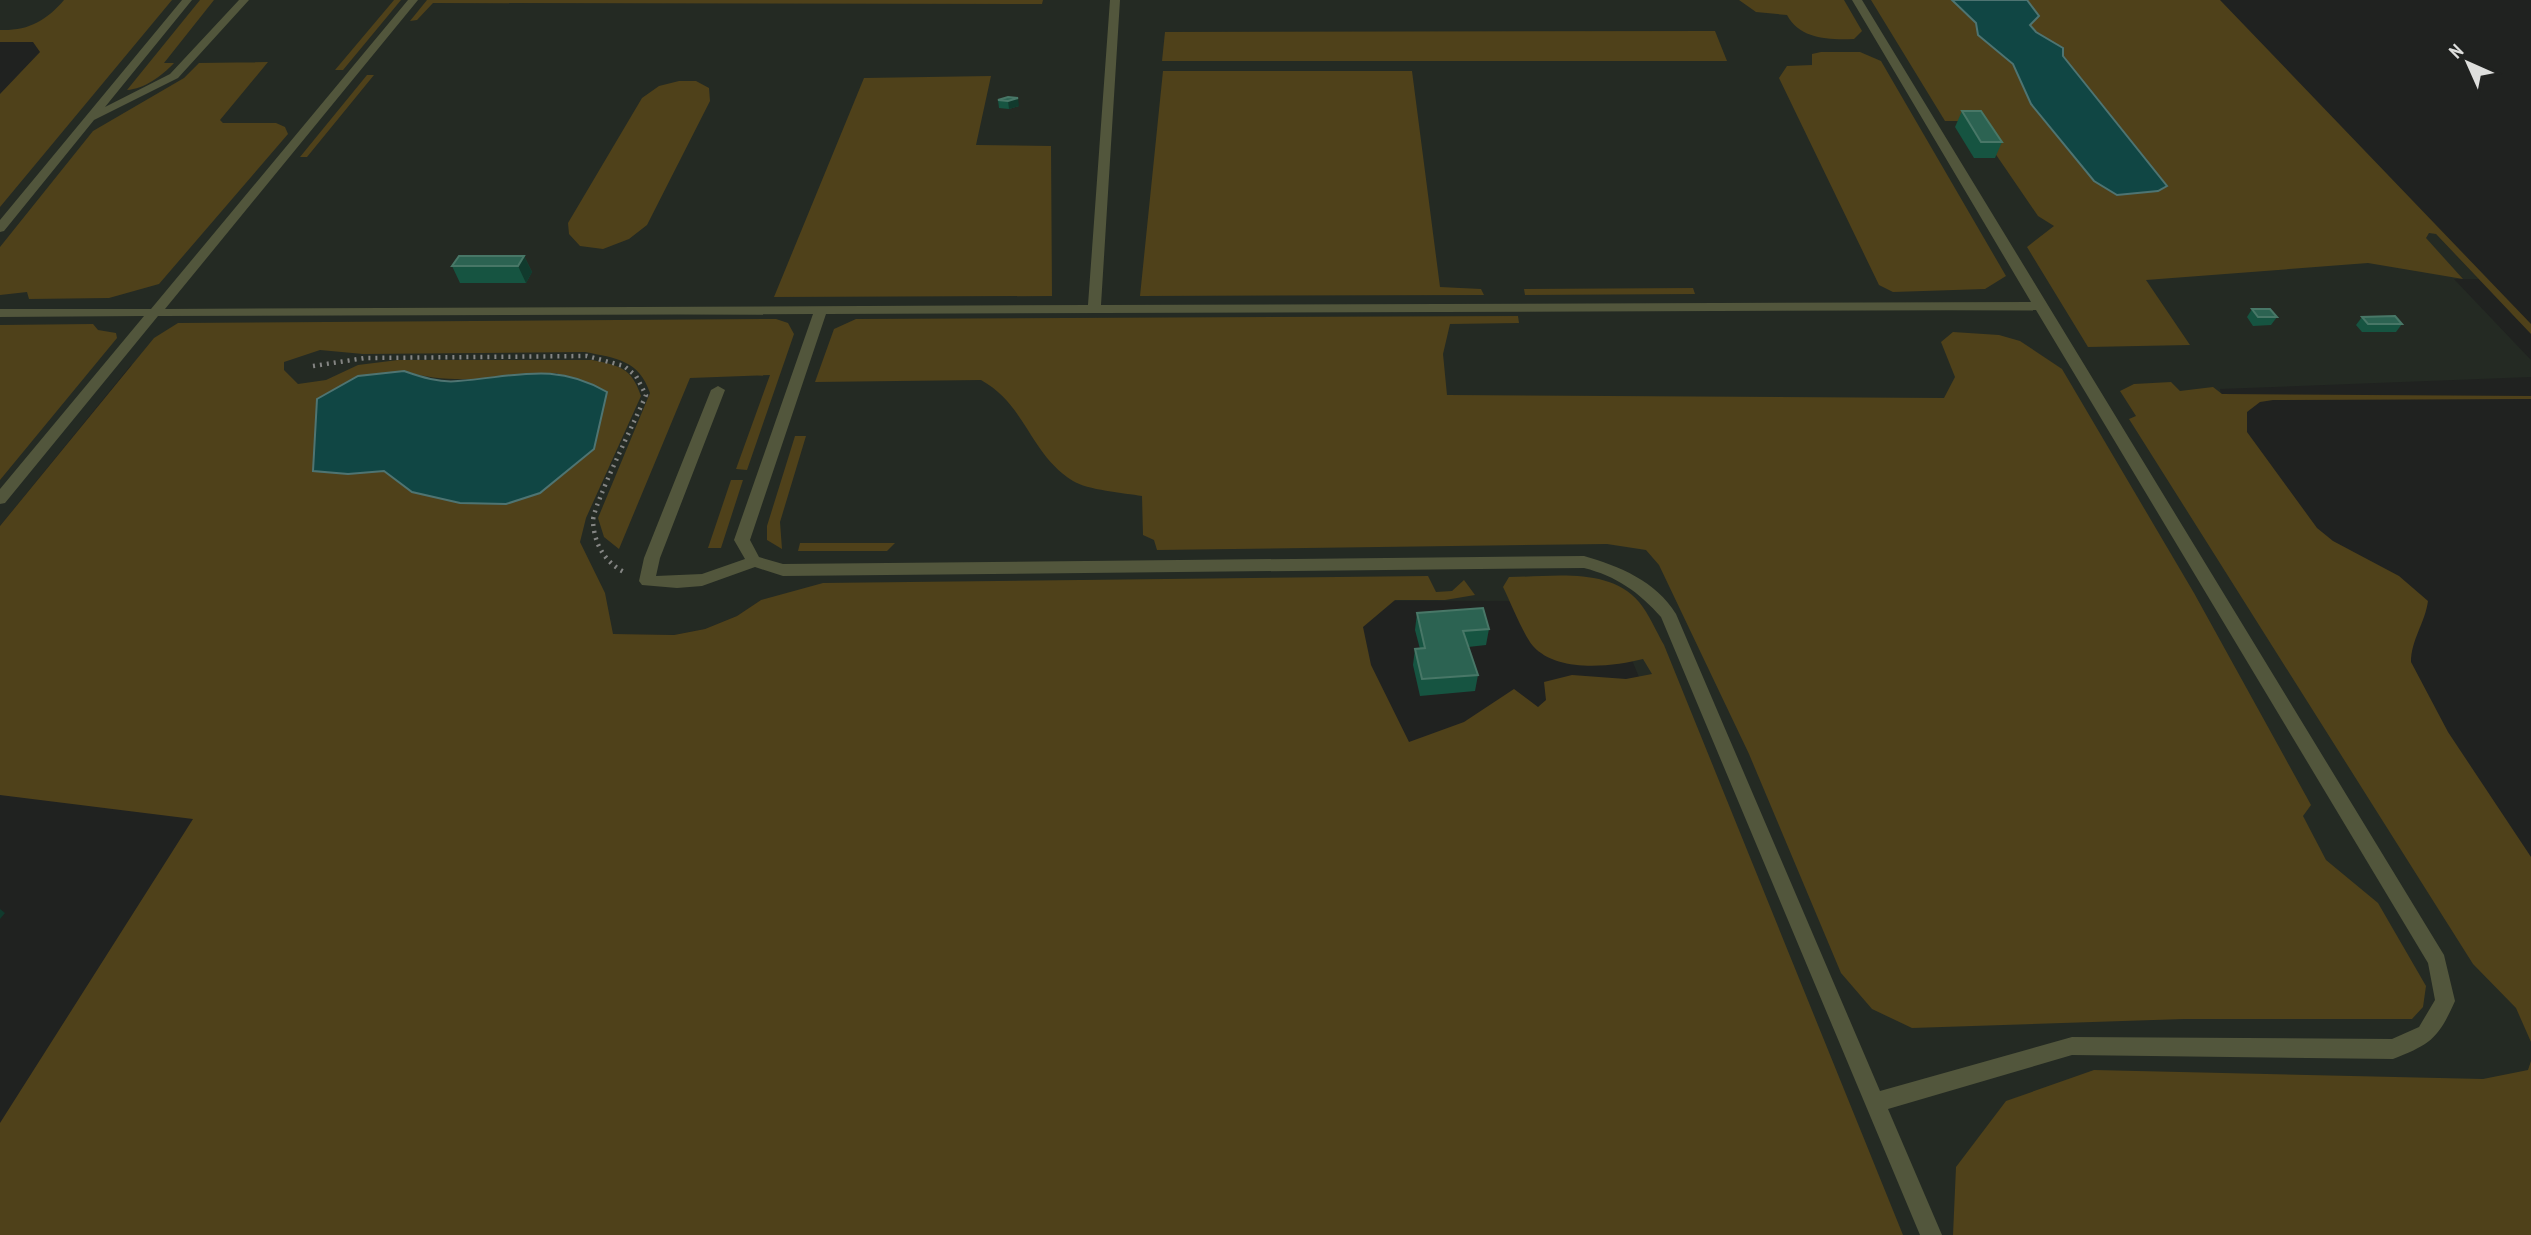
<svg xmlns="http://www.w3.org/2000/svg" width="2531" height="1235" font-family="'PT Sans Narrow',sans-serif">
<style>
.built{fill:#242a23}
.green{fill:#4f411a;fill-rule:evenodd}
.water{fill:#104644;stroke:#4e7472;stroke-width:2}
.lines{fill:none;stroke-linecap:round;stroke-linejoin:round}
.path{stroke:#848583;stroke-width:4.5;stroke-dasharray:2 5;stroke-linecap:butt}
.service{fill:#52563c;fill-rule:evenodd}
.wall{fill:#165441}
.shaded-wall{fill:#113a2d}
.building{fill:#2c6352;stroke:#487767;stroke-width:2}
</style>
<rect width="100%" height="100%" fill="#202220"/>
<path class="built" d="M0,0H2213L2479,279H2454L2531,360V377L2220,389L2228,430L2531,900V1195L2007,1235H1874L1607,601L761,600L737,616L705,629L674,635L580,634L528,552L131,365L0,526V102L61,34L0,30Z"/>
<path class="green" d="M64,0H172L0,207V94L40,52L33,42H0V30C28,31 46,21 64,0Z
M200,0H214L164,63H174C162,76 144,89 127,90Z
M394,0H401L343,70H335Z
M427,0H1043L1042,4L433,3L417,20L410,21Z
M1739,0H1844L1862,31L1854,39C1828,40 1800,39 1787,15L1756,12Z
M1871,0H2220L2531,324V334L2436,234L2429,233L2426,238L2463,279L2368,263L2146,280L2190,345L2088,347L2027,247L2054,226L2038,216L1973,121H1945Z
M1715,31L1727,61H1162L1165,32Z
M1821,52H1860L1881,61L2006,276L1985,289L1893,292L1879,285L1779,78L1787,66L1812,65V54Z
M268,62L220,120L223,123H276L285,127L288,134L159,284L109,298L29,299L27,292L0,295V247L93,131L184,78L199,63Z
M1163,71H1412L1440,287L1481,289L1484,295L1140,296Z
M367,75H374L307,157H300Z
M991,76L976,145L1051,146L1052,296L774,297L864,78Z
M679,81H696L709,88L710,101L647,225L629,239L603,249L580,246L569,234L568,223L642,98L659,86Z
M1693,288L1695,294L1525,295L1524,289Z
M1518,316L1519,323L1450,324L1443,354L1447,395L1944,398L1955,377L1941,342L1953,332L1999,335L2020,341L2062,369L2194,593L2311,805L2303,816L2326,860L2378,903L2426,986L2423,1007L2412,1019H2184L1912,1028L1872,1009L1841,973L1749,754L1659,565L1646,550L1607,544L1157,550L1154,540L1143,535L1142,496C1124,493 1087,490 1073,481C1029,453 1027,406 981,380L815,382L834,329L856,319Z
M776,319L788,323L794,334L747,470L736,469L770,375L690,378L619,549L604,537L598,518L650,393C639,360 616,358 585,352L363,354L320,350L284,362V370L298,384L326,380L358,365L398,360H592C620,366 631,367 641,396L586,518L580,542L605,593L613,634L674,635L705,629L737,616L761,600L823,583L1428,576L1436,592L1452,591L1464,580L1475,595L1445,600H1395L1363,627L1371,665L1409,742L1464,722L1514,689L1538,707L1546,700L1544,682L1572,675L1626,679L1652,674L1643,659C1612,667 1557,673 1533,646C1524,636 1510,601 1503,587L1509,577C1550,577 1609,566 1639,602C1649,614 1656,631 1664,645L1903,1235H0V1123L193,819L0,795V526L154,338L178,323ZM404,371C454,387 506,375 558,373L412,492L384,471Z
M93,324L98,330L116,333L117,338L0,480V325Z
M2171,382L2180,391L2213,387L2222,394L2531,396V399L2273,400L2260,402L2247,412V432L2317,528L2333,541L2399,576L2428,601C2425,623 2411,640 2411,662L2448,732L2531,857V1042L2516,1008L2473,964L2129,419L2136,416L2120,391L2134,384Z
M795,436H806L780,522L782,549L767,540V526Z
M731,480H743L721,548H708Z
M800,543H895L887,551H798Z
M2531,1061V1235H1953L1956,1167L2006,1101L2094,1070L2483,1079L2528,1070Z"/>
<path class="water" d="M1952,0H2027L2039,16L2030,25L2036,32L2063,48V56L2167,186L2158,191L2117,195L2094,181L2031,104L2013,64L1978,35L1976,23Z
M404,371C421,377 440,383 458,381C515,377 554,361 607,392L594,449L540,493L506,504L460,503L412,492L384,471L348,474L313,471L317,399L358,376Z"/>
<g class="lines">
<path class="path" d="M313,366L365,358L587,356L624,366L636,376L646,395C637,417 593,505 593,521C594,544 605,563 626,573"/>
<path class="service" d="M182,0H192L105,107L170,74L239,0H249L178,78L94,120L4,231L0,232V220Z
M408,0H418L165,309L1088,305L1110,0H1120L1101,305L2031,302L1852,0H1862L2444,955L2455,1001C2438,1039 2431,1044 2393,1059L2072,1055L1888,1109L1942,1235H1920L1661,617C1639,592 1616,576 1584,568L783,576L755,567L702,586L677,588L642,585L639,581L644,558L711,390L718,386L725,390L660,558L656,576L702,574L745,559L734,540L813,314L158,316L5,503L0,504V489L144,316L0,317V309H151ZM2036,310L2428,963L2435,1000L2419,1027L2392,1039L2072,1037L1880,1091L1676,614C1656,581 1619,566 1584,556L783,564L759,557L750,540L826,314Z"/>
</g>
<path class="wall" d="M1008,97L1019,106L1009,109L999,108L998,100Z
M1962,111L2002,142L1995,158H1974L1955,127Z
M524,256L532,272L526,283H460L452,266Z
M2252,309L2277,317L2271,325L2253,326L2247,317Z
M2362,317L2402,324L2396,332H2362L2356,325Z
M1417,613L1489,629L1486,645L1468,647L1478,675L1475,691L1420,696L1413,665L1415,649H1420L1415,630Z"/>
<path class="shaded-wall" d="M1018,98L1019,106L1009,109L1008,101Z
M524,256L532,272L526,283L518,266Z
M0,909L5,913L0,919Z"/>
<path class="building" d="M1008,97L1018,98L1008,101L998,100Z
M1962,111H1981L2002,142H1981Z
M459,256H524L518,266H452Z
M2252,309H2270L2277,317H2258Z
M2395,316L2402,324H2368L2362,317Z
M1483,608L1489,629L1463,631L1478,675L1422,679L1415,649L1425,648L1417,613Z"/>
<g transform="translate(2468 63) rotate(315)" stroke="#202220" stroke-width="5" paint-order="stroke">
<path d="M0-5L12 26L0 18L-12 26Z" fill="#dedfdd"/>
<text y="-10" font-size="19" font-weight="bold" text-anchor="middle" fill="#dedfdd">N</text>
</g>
</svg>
